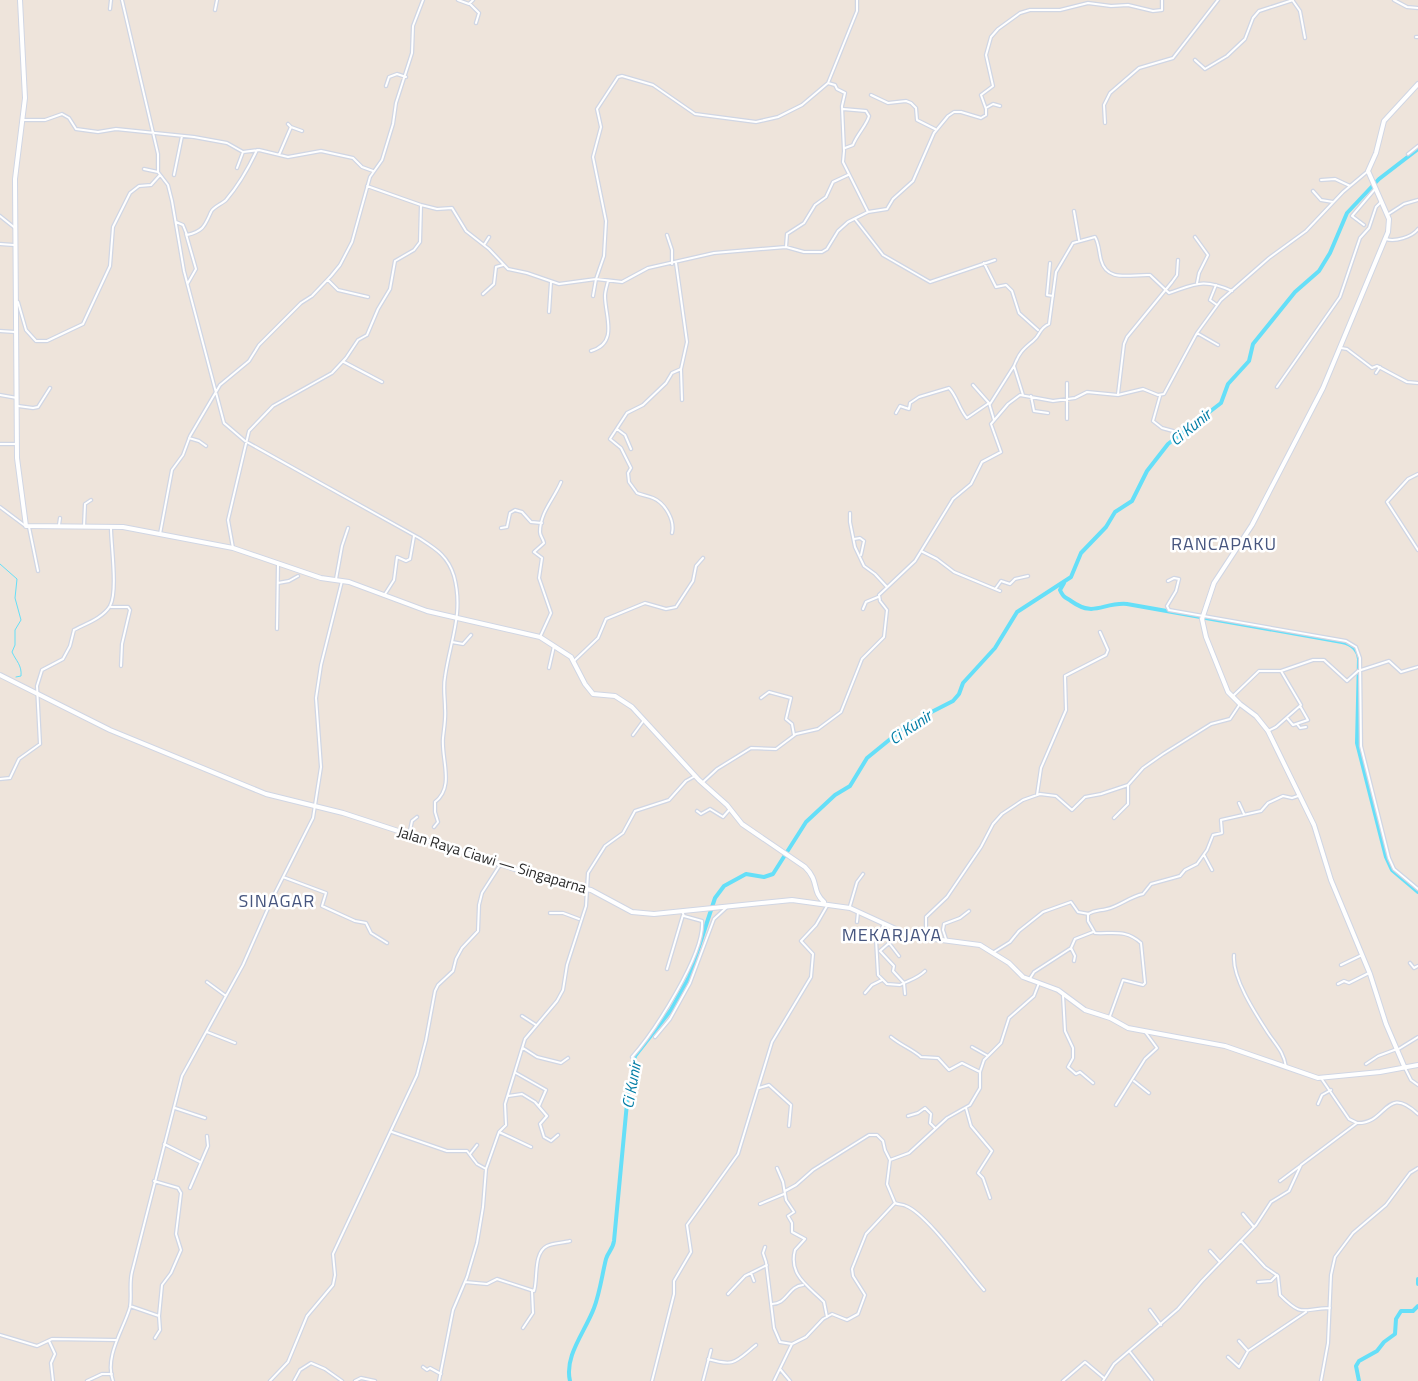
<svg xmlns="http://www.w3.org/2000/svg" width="1418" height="1381" font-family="'Titillium Web',sans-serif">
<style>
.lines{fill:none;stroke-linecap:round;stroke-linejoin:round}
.stream{stroke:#65dff8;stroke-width:1}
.river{stroke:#65dff8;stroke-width:4}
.street-casing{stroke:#d0d6e4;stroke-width:4.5}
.secondary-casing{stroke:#d0d6e4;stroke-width:6}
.street{stroke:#fff;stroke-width:2}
.secondary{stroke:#fff;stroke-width:4}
.labels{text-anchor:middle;stroke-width:5;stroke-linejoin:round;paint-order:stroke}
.street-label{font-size:15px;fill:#2a2a2a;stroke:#fff}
.water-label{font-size:16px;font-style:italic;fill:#027da6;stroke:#fff}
.quarter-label{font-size:18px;letter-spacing:1px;fill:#47567f;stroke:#fff}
</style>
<rect width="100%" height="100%" fill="#eee4db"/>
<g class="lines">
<path class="stream" d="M0,564L17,579L15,598L21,620L15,630V645L12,652C16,661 22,665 21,676L16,677"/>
<path class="river" d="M1064,583L1060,590C1063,597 1065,597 1071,601C1095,618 1102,602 1127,604L1342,642C1352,644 1358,650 1359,659L1357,743L1386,857L1392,870L1418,892
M1418,1279V1284
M570,1381C564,1356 585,1332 594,1308C600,1292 602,1275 606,1259C608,1252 613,1249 614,1241L627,1103L635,1056L671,1010L689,977L715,898L724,886L746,874L764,877L773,874L806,822L835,795L850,786L867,758L910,723L953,701L959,694L963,683L995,648L1017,612L1071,577L1081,553L1106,527L1115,512L1132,501L1147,471L1168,444L1221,403L1228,384L1249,361L1253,344L1295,292L1319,271L1330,253L1347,213L1379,179L1418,149
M1359,1381L1356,1366L1359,1361L1377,1351L1384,1342L1395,1334L1396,1319L1401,1311H1413L1418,1306"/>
<g class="street-casing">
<path id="street" d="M122,0L158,154V172L168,185L172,201L184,271L224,423L245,441L419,538C436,549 448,556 454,576C464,613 450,641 445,677C443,687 445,698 445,708C446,718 444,728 443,738C441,759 455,787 435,802V812L438,822L434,827
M458,0L469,4L473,0
M1394,0L1407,7L1418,8
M1293,1L1300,11L1305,38
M470,4L479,13L476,23
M110,9L111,0
M215,10L217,0
M1416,37H1418
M1195,60L1205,69L1227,56L1245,39L1253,18L1259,11L1293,0
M828,83L835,85L837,89L845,93L842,106L844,151L843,162L868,212
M386,86L389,77L397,74L406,77
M871,95L888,103L906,101L911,103L916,108L917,120L935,129
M986,108L993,104L1000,106
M843,109L866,111L869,116C867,125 857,134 853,145L845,148
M23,120H45L62,114L69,118L76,129L98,132L116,129L194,137L227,143L243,152L259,150L288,157L321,151L353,158L362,167L373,171
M1105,123L1104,105L1110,93L1139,68L1173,58L1218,0
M288,124L291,127L302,131
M1408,154L1418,146
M279,155L291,127
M237,168L243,152
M144,169L158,172
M174,175L182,136
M1321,180L1335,179L1350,186
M367,186L421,205L437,209L452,208L466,231L489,249L508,269L527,273L559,284L596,279L622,282L648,268L714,253L786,247L804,252H822L827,249L838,231L848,222L868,212L887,209L893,199L913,181L934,133L948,116L954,112H961L981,118L986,115V109L981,95L993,86L986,55L991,37L998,29L1020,13L1030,10H1060L1088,3L1111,6L1128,5L1153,11L1162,10V0
M1313,191L1321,200L1333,202
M1074,211L1079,240
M1387,215L1404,204L1418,200
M0,216L15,228
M855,219L883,255L930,282L995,260
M176,222L183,225L187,235C204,231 205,225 211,212C213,207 222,204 226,200C238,186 249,167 257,150
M1364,225L1352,216L1375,189
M186,234L196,269L188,283
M667,235L672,250V264
M1195,237L1208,255L1199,273L1197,283
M1386,239C1395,242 1412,237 1418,229
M0,244L14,245
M484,245L489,237
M786,247L787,234L804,223L815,205L826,197L833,182L848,175
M984,263L996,287L1006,285L1012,291L1019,313L1038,330
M1050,263L1047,295L1053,296
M328,280L338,290L368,297
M1216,285L1210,300L1217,305
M483,294L494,284L496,267L503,265
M593,296L596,279L604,256L606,221L593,157L601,127L597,109L618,77L622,76L653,85L695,114L756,122L778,117L802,105L828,83L857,11V0
M18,302L26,330L36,341H47L83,324L110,266L113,227L130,193L139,186L151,185L160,175
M549,312L551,282
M0,331L15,332
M1197,333L1218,345
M1341,348L1347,349L1372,368L1377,366L1407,382L1418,383
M591,351C619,343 605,316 605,296C605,291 607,286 608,281
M344,362L382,382
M681,370L682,400
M1376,373L1380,367
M1067,383V419
M973,385L989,403
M1277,387L1340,297L1360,238L1369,228L1376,207L1381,202
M1118,394L1124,344L1127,337L1172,282L1177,275L1178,260
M0,395L17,398
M1023,395L1014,366C1019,353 1023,349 1033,341C1041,335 1038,329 1049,324L1056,272L1073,243L1095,237C1099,243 1099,253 1101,260C1107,283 1131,274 1150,275L1169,293C1196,284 1203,278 1232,291
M1031,396L1034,411L1048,413
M1160,396L1153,421L1162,428L1173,431
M990,404L1014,366
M18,406L33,408L38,407L50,388
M896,413L900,406L909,409L910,403L919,397L949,388C957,396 959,409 967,418L989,403L994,420
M617,429L625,435L631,449
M189,438L199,441L206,446
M0,444H17
M1418,474L1408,479L1387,502L1418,550
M0,507L24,525
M850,513V522L855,547L864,566L875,574L887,587
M59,525L60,518
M29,527L38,571
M84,527L85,504L91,500
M501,528L507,527L510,513L515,510L522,512L531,522L542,523
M672,533C675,520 665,503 653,498C648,496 642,495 637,493L629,482L628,473L631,468L621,448L610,439L627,413L643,405L666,383L672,373L681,369L687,342L676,263
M160,534L172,470L183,455L190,436L220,385L249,361L259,345L301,303L312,296L331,276L340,265L352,242L370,177L382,160L393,124L396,103L412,53L413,26L423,0
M854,539L860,538L864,541L861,555
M233,548L228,520L249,431L273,406L332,373L346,358L358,340L367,335L378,309L390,289L395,261L414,250L420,242L421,205
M921,551L937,559L954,572L1000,591
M336,579L342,546L348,528
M1168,581L1174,578L1179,579L1176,591L1167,606L1169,610L1346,641L1356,647L1360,658L1361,746L1389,858L1394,869L1418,889
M278,583L289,581L298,576
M996,588L1001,581L1010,584L1015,579L1028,576
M385,594L394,580L397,557L406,561L410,559L414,536
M111,607H128L130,610L122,644L121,666
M863,609L866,602L878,597
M277,629L278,564
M540,637L551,613L539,578L542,558L534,552L544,543C543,538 540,536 540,532C540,512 554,499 561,482
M452,642L463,644L471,635
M574,661L598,638L606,619L645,603L666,609L676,607L693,581L696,566L703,558
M549,668L554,646
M1233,696L1259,671H1281L1313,660H1324L1347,681L1358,671L1389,661L1401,672L1418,667
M761,698L769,692L791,698L786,719L792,724L794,735
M1287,718L1293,725L1308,720L1300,706
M1297,724L1300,728L1306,727
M1268,731L1276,727L1301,705L1281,671
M633,735L644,720
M0,779L10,778L19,759L40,744L37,686L42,670L63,659L70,646L74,630C85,624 103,618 110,606C118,591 111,546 111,528
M702,783L717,769L751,748L776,749L796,734L818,729L841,712L862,659L884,637L887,610L880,601L879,595L915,561L953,499L971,484L982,462L1001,452L991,424L1008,404L1020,395L1053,401L1075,398L1087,392L1118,395L1143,389L1158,395L1164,394L1197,333L1221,300L1269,258L1306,231L1343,192L1368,171
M1037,795L1041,768L1066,710L1065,676L1106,655L1108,650L1100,632
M1239,803L1244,814
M697,811L701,814L710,809L723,817L730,809
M1114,818L1128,804V786
M409,835L412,821L417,817
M1204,855L1212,870
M283,877L326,893L322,906L355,921L366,923L371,933L387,943
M850,906L857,882L863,874
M550,913H563L579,919
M857,922L858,912
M884,924L876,939L878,975L887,984L900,985C909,980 917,979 925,971
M891,928L889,943L899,956
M926,937V917L947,897L981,847L993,824L1002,814L1023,800L1040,794L1056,796L1072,810L1085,797L1101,794L1128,785L1143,768L1163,754L1211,724L1230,719L1240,704
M946,939L943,930L944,924L960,918L969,911
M889,943L880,951L894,966L893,971L904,983L905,994
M1071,948L1075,956L1074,961
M994,952L1010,942L1019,931L1043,912L1071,902L1078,912L1089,914
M1234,955C1232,978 1255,1013 1268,1033C1276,1045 1284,1052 1286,1067
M1410,963L1414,968L1418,966
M1341,965L1362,955
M667,969L683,915
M1029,980L1034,972L1071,948L1075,939L1093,932
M207,982L226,996
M1338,984L1344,981L1349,983L1369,973
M865,993L872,985L882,980
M1063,995L1065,1031L1073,1048V1058L1068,1067L1076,1074L1080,1072L1093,1083
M522,1016L536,1025
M1110,1016L1123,980L1143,985L1145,983L1141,943C1126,929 1113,934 1095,933L1088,921V914C1095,910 1099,911 1107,909C1120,906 1129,897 1143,894L1151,884L1180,876L1185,870L1197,864L1207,850L1213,835L1222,833L1221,820L1261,811L1268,803L1283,796L1292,798L1298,796
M207,1032L235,1043
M655,1037L670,1019L690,983L714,919L727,907
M891,1037C902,1046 912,1049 921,1057L938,1058L949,1070L962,1063L980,1072
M972,1047L988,1056
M523,1048L537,1057L561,1063L568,1058
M1397,1050L1418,1037
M632,1057C654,1032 705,954 702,921L684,916L682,911
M1366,1064L1378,1056L1397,1049
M1405,1068L1411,1080L1418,1085
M516,1073L546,1090L539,1106
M1321,1078L1349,1119L1357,1123C1388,1124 1385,1083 1418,1114
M1134,1081L1149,1093
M759,1088L769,1085L791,1105L789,1126
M508,1096L522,1094L535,1102L547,1116L540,1124L544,1137L551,1141L558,1135
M1318,1104L1322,1095L1331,1090
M1116,1105L1145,1059L1157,1048L1146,1033
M175,1108L205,1118
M966,1108L971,1126L992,1151L978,1173L983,1178L990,1198
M908,1116L918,1113L925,1108L931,1114L930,1123L935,1128
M392,1132L447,1151H467L477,1164L486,1169
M499,1132L531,1147
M164,1144L200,1162
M470,1154L477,1145
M777,1168L783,1182L786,1200L794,1212L788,1216L792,1223V1232L805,1239L795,1250C788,1276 810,1287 824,1302L827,1317
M154,1181L178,1188L181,1193L176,1234L181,1250L171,1273L162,1285L159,1316
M1280,1181L1300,1166
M190,1188L208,1146L207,1136
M785,1191L796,1185L813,1170L869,1135H877L883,1141L885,1150L890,1160
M895,1203C899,1205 903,1204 906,1206C927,1214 967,1271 984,1290
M760,1204L784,1194
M1243,1214L1254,1227
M1241,1241L1265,1267L1278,1276L1280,1295C1304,1319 1302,1308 1330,1308
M765,1247L763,1253L766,1262L774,1328L780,1342L792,1344
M1210,1251L1220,1262
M751,1273L754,1281
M465,1282L487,1284L497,1279L534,1291C538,1279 533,1253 547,1246C553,1243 563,1243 570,1241
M1258,1282L1271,1281L1277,1275
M728,1294L745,1276L767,1265
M771,1304C787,1305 788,1286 803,1285
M130,1306L159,1316L160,1330L155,1338
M1150,1310L1161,1325
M523,1328L533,1313L532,1291
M0,1335L37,1346L52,1339L116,1340
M49,1341L55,1354L51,1363L53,1381
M1239,1341L1247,1350
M1130,1352L1152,1380
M1228,1357L1239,1367L1248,1351L1306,1312
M708,1359C735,1367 735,1362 756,1345
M423,1367L427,1370L430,1368L441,1374
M780,1369L790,1381
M87,1381L102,1374H112
M113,1381C104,1356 124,1329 130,1307C132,1296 129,1284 132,1272L182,1076L243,965L273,897L313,818L321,767L316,698L321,665L342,581
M270,1381L288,1362L307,1316L333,1285L335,1275L333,1254L417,1075L426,1040L435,991L438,985L453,971L456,959L462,948L478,931L479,905L482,893L500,865
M294,1381L300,1370L311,1363L325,1369L342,1381
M355,1381L361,1378L375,1381
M439,1381L453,1310L467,1277L477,1243L483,1207L486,1169L499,1132L506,1125L505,1104L525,1039L557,1001L563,990L567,965L586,906L588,873L605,846L623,833L635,811L669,800L686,781L695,776
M652,1381L674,1294V1281L691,1252L687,1225L738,1154L772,1042L811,977L813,954L801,941L816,925L827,906
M703,1381L711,1350
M774,1381L792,1344L806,1337L823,1319L832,1314L847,1320L858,1314L865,1295L853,1276L852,1269L866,1234L895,1203L887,1184L890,1160L909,1153L947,1118L970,1105L980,1088V1072L984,1060L1001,1043L1009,1018L1034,996L1039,983
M1063,1381L1085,1362L1104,1378
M1103,1381L1114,1364L1178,1309L1202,1281L1256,1225L1271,1202L1289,1191L1301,1165L1357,1123
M1321,1381L1328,1343L1331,1275L1335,1257L1353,1233L1386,1205L1410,1173L1418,1168"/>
</g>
<g class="secondary-casing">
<path id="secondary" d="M20,0L25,98L15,179L17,458L26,526L123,527L233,548L321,578L349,582L427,611L540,637L571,657L585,684L593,694L615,696L632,707L699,780L727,805L742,824L805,867C820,882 811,890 824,902
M0,675L110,730L266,794L343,813L561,884L591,890L632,912L654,914L792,900L850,908L911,936L980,945L1009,963L1023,977L1058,990L1085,1010L1110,1018L1128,1028L1225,1046L1318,1078L1380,1072L1418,1065
M1404,1066L1386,1024L1370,974L1331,880L1314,825L1268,731L1256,716L1240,704L1228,692L1206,637L1202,619L1214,583L1252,525L1323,388L1388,232L1389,219L1368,171L1376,153L1384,121L1418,84"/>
</g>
<use href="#street" class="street"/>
<use href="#secondary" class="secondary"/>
</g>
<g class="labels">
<g class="street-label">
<text transform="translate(492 860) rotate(17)" y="5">Jalan Raya Ciawi — Singaparna</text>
</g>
<g class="water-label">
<text transform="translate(1190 427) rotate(-39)" y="6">Ci Kunir</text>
<text transform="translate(910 727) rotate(-34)" y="6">Ci Kunir</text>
<text transform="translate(631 1085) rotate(-80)" y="6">Ci Kunir</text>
</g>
<g class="quarter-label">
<text x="1224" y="550">RANCAPAKU</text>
<text x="277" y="907">SINAGAR</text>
<text x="892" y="941">MEKARJAYA</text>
</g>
</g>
</svg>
